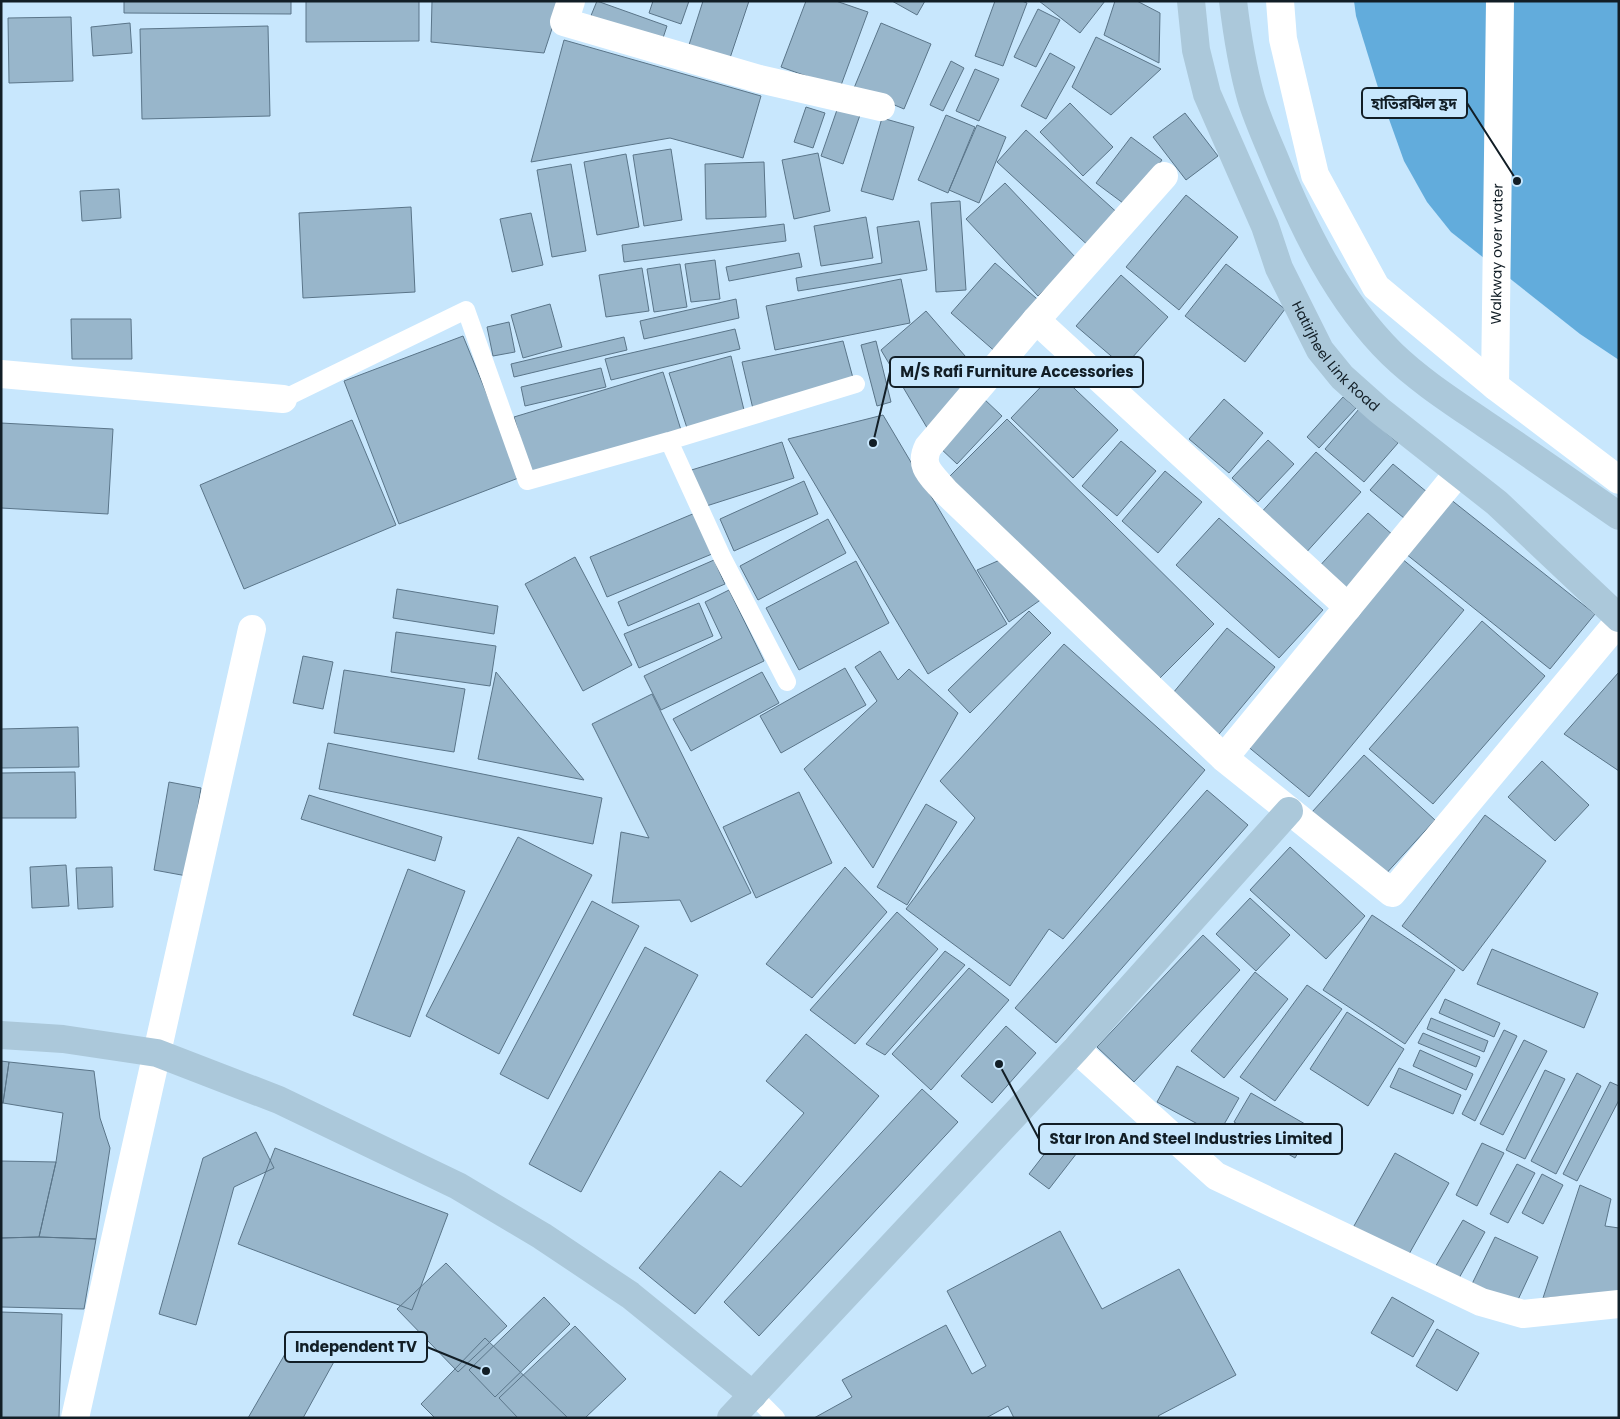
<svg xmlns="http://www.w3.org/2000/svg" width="1620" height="1419" font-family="Poppins,'Noto Sans Bengali',sans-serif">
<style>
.water{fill:#62acdc}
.building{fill:#98b6cb;stroke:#5a7589}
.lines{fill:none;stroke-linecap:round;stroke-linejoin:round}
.lane{stroke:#fff;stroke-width:18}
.street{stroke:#fff;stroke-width:28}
.secondary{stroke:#abc8da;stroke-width:28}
.labels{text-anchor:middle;stroke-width:4;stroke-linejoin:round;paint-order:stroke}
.street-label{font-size:14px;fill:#121e26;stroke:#c8e7fd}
.leader{fill:none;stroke:#121e26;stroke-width:2}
.callout-dot{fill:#121e26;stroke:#c8e7fd;stroke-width:2}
.callout{fill:#c8e7fd;stroke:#121e26;stroke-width:2}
.callout-label{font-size:15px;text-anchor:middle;font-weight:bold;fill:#121e26}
</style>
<rect width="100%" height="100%" fill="#c8e7fd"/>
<path class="water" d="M1354,1H1619V360L1580,334L1451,232L1427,202L1404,161L1380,94L1356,16Z"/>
<path class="building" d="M124,1H291V14L124,13Z
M306,1H419V41L306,42Z
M432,1H561L544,53L431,42Z
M597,1L667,26L661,44L590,18Z
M653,1H689L681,24L649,13Z
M703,1H749L729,61L688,48Z
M806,1H836L868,12L840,88L781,67Z
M892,1H925L917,15Z
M995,1H1022L1027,3L1003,66L975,56Z
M1039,1H1105L1080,33Z
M1115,1H1137L1160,13L1159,63L1104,35Z
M1038,9L1060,20L1036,67L1014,57Z
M71,17L73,81L9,83L8,18Z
M130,23L132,53L93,56L91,27Z
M881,23L931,44L904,109L854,88Z
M268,26L270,116L142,119L140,29Z
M1096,37L1161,69L1111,115L1072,87Z
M564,40L761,96L743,158L670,138L531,162Z
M1050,53L1075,67L1046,119L1021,106Z
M951,61L964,68L943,111L930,105Z
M975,69L999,79L979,121L956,111Z
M1070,103L1113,147L1083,176L1040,132Z
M806,107L825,113L813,148L794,142Z
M838,107L860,115L843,164L821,156Z
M1185,113L1218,156L1186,180L1153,137Z
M946,115L975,127L948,193L918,180Z
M882,118L914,127L893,200L861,191Z
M977,125L1006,137L979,203L949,190Z
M1026,130L1122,217L1092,249L997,162Z
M1131,137L1162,160L1127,206L1096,183Z
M671,149L682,220L644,226L633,155Z
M818,153L830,211L794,219L782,160Z
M626,154L639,227L597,235L584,162Z
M764,162L766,217L706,219L705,164Z
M571,164L586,251L552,257L537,170Z
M1005,183L1078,260L1038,296L966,219Z
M119,189L121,218L82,221L80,191Z
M1186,195L1238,237L1179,310L1126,267Z
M960,201L966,290L936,292L931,203Z
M411,207L415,292L303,298L299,213Z
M531,213L543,265L512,272L500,219Z
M866,217L873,258L821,266L814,226Z
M919,221L927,270L798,291L796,278L882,263L877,227Z
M784,224L786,241L624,262L622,245Z
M799,253L802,267L729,281L726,267Z
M715,260L720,299L691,302L685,264Z
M995,263L1043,304L998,354L951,313Z
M680,264L687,307L654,312L647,269Z
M1226,264L1285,309L1245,362L1185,316Z
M642,268L649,311L606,317L599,275Z
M1121,275L1168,317L1124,367L1076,326Z
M901,279L910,323L775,350L766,306Z
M736,299L739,318L644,339L640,321Z
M550,304L562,347L523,358L511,315Z
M926,311L985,379L929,431L881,350Z
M71,319H131L132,359H72Z
M509,322L515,352L493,356L487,327Z
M735,329L740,349L611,380L605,359Z
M463,336L521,477L399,524L344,381Z
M624,337L627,350L514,377L511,364Z
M843,341L853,378L753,409L742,362Z
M876,341L891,402L877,406L861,345Z
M731,356L744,410L687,428L669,373Z
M601,368L606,387L525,406L521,387Z
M1056,371L1118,430L1073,478L1011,418Z
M663,372L681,430L531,475L514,417Z
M1343,397L1356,408L1319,448L1307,437Z
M983,398L1002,416L957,464L938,446Z
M1224,399L1263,433L1229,473L1189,439Z
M1359,409L1398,443L1364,482L1325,449Z
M883,415L1007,624L928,674L788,439Z
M1007,419L1214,624L1151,687L944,482Z
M352,420L396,525L244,589L200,485Z
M1,423L113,429L108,514L1,508Z
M1268,440L1294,464L1258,502L1232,478Z
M1121,441L1156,471L1117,516L1082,486Z
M782,442L794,478L697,509L685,472Z
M1316,452L1361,492L1303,556L1258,516Z
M1393,464L1433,497L1410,523L1370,490Z
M1165,471L1202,502L1158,553L1122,521Z
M804,481L818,514L734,551L720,519Z
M1445,495L1595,614L1550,669L1401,550Z
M695,513L712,554L607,597L590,557Z
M1368,513L1394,536L1342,594L1316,570Z
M1219,518L1323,610L1279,658L1176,565Z
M828,519L846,553L758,600L740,566Z
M1009,556L1049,594L1009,622L977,570Z
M575,557L632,665L583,691L525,584Z
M1401,558L1464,610L1309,797L1246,745Z
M714,560L725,584L628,626L618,602Z
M856,561L889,623L799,670L766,608Z
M397,589L498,606L494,634L393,618Z
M729,590L764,661L661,710L644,676L722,638L705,602Z
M699,603L713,636L639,668L624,634Z
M1029,611L1051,633L970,713L948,690Z
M1482,621L1545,676L1433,804L1369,749Z
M1227,628L1275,667L1215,739L1168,699Z
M396,632L496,646L490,686L391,672Z
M1064,644L1205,770L1063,939L1049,929L1010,986L906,909L975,818L940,781Z
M880,651L898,680L909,669L958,713L873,868L804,769L877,701L855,667Z
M303,656L333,662L323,709L293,703Z
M845,668L866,705L781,753L760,716Z
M344,670L465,689L454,752L334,733Z
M496,672L584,780L478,759Z
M762,672L779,703L691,751L673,719Z
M1619,672V771L1564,734Z
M652,694L751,893L691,922L680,900L612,903L621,832L649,838L592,724Z
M78,727L79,767L1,768V729Z
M328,743L602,798L593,844L319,789Z
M1364,755L1435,820L1383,877L1312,812Z
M1542,761L1589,805L1555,841L1508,797Z
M75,772L76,818H1V773Z
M169,782L201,788L187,876L154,870Z
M1207,790L1248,825L1056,1043L1015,1008Z
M799,792L832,863L756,898L723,827Z
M309,795L442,837L435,861L301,819Z
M926,804L957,822L907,905L877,887Z
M1485,815L1546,861L1463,971L1402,926Z
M518,837L592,875L499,1054L426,1016Z
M1290,847L1365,916L1326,959L1250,890Z
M66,865L69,906L32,908L30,867Z
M112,867L113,907L78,909L76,868Z
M845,867L887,912L812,998L766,964Z
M408,869L465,891L410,1037L353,1015Z
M1250,898L1290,935L1256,971L1216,934Z
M592,901L639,926L548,1099L500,1074Z
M897,912L938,949L855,1044L810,1010Z
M1372,915L1455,970L1405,1044L1323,990Z
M1203,935L1240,970L1134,1082L1097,1047Z
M645,947L698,975L581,1192L529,1164Z
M1492,949L1598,993L1584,1028L1477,984Z
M945,951L965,965L885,1055L866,1044Z
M969,968L1009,1000L931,1090L892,1054Z
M1255,972L1288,999L1224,1078L1191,1051Z
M1307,985L1342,1009L1275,1101L1240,1077Z
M1445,999L1500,1023L1494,1037L1439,1013Z
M1347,1012L1404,1049L1368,1106L1310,1069Z
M1431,1018L1488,1041L1484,1052L1427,1029Z
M1006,1026L1036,1053L992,1103L961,1076Z
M1504,1030L1517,1036L1475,1121L1462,1114Z
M1423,1033L1480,1057L1476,1067L1418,1043Z
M806,1034L879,1096L695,1314L639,1268L720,1171L741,1187L804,1113L766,1081Z
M1524,1040L1547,1051L1503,1135L1480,1124Z
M1420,1050L1473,1074L1466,1090L1413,1066Z
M1,1061L9,1062L3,1103H1Z
M9,1062L94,1071L100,1118L110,1148L96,1239L39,1237L56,1162L63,1113L3,1103Z
M1177,1066L1239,1098L1218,1135L1157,1102Z
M1399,1068L1461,1095L1453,1114L1390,1087Z
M1545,1070L1565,1079L1525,1159L1506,1150Z
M1577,1073L1601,1086L1556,1174L1531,1161Z
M1610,1082L1619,1086V1100L1577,1181L1563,1174Z
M922,1089L958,1122L759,1336L724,1302Z
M1251,1093L1312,1128L1295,1158L1234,1122Z
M256,1132L274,1168L234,1187L196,1325L159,1314L203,1158Z
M1060,1134L1080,1149L1049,1189L1029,1174Z
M1482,1143L1504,1153L1477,1206L1456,1195Z
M275,1148L448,1214L412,1310L238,1244Z
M1395,1153L1449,1183L1404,1263L1350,1233Z
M1,1161L56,1162L39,1237L1,1238Z
M1517,1164L1535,1173L1508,1223L1490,1214Z
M1542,1174L1563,1185L1543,1224L1522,1213Z
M1580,1185L1611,1199L1605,1226L1619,1228V1293L1543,1298Z
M1463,1220L1485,1232L1454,1287L1431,1274Z
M1060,1231L1102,1309L1179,1269L1236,1375L1158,1416L1160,1418H1014L1008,1406L986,1418H814L852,1397L842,1380L946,1325L972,1374L986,1366L947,1291Z
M39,1237L96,1239L84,1309L1,1307V1238Z
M1495,1237L1538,1257L1516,1304L1472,1284Z
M446,1263L507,1326L458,1372L397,1309Z
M544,1297L570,1324L495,1397L469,1370Z
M1392,1297L1434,1321L1413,1357L1371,1333Z
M1,1312L62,1314L59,1418H1Z
M575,1326L626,1379L585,1418H518L499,1398Z
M1437,1329L1479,1353L1457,1391L1416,1366Z
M296,1335L336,1358L303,1418H248Z
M485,1338L568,1418H435L421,1404Z"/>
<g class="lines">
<path class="lane" d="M283,399L466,310L527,481L669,441L722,557L787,682
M669,441L856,384
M753,1395L776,1418"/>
<g class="street">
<path d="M571,1L564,22L759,79L881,107"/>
<path d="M1280,1L1283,39L1315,175L1376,287L1495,386L1619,480"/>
<path d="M1164,176L1036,320L928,447C918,467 933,476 945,491L1224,758L1392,893L1619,621"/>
<path d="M1036,320L1348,607"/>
<path d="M1,374L283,399"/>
<path id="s1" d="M1495,386L1500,1"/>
<path d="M1224,758L1458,473"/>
<path d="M1076,1049L1216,1176L1481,1302L1523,1314L1619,1304"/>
<path d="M75,1418L252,629"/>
</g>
<g class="secondary">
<path id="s2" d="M1191,1L1196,50L1207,94L1265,226L1279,268L1320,350L1342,377L1379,410L1497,503L1619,618"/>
<path d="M1233,1C1237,34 1242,66 1251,98C1257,118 1266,138 1274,157C1302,226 1338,301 1392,354C1420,381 1453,402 1485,424C1530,454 1574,485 1619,516"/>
<path d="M1,1035L63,1039L157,1053L279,1100L458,1186L542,1236L630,1295L753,1395"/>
<path d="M731,1418L1076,1049L1289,811"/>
</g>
</g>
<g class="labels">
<g class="street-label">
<text dy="5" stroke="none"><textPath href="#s1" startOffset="132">Walkway over water</textPath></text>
<text dy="5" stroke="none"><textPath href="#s2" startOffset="389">Hatirjheel Link Road</textPath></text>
</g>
</g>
<path class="leader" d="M1517 181L1467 103M873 443L890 372M999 1064L1039 1139M486 1371L427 1347"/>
<g class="callout-dot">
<circle cx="1517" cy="181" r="5"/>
<circle cx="873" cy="443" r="5"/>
<circle cx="999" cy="1064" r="5"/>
<circle cx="486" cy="1371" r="5"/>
</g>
<g class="callout">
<rect x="1362" y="88" width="105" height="30" rx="5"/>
<rect x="890" y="357" width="253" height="30" rx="5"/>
<rect x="1039" y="1124" width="303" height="30" rx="5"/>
<rect x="285" y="1332" width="142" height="30" rx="5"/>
</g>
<g class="callout-label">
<text x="1414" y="109">হাতিরঝিল হ্রদ</text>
<text x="1017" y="377">M/S Rafi Furniture Accessories</text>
<text x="1191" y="1144">Star Iron And Steel Industries Limited</text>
<text x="356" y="1352">Independent TV</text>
</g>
<rect width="1620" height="1419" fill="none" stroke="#121e26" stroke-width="5"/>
</svg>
